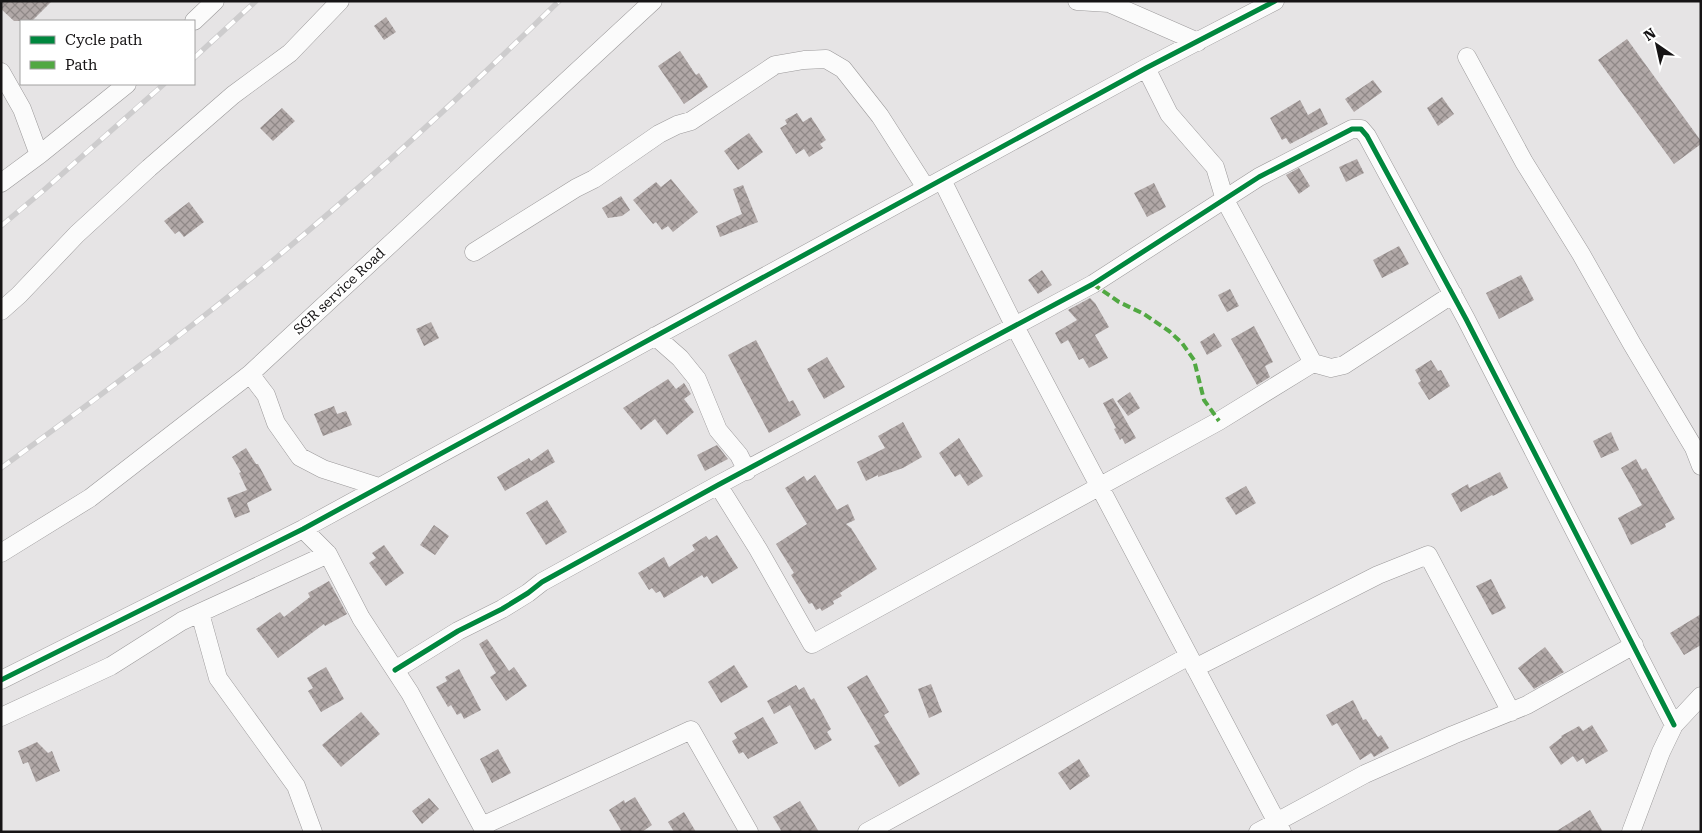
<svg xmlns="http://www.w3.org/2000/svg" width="1702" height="833" font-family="'Roboto Serif',serif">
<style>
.building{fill:url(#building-cross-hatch)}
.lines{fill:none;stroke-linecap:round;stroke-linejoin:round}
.street-casing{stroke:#9b999a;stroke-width:19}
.street{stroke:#fbfbfb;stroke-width:18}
.rail-casing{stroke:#cdcccd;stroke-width:5.5}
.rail{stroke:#fff;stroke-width:4;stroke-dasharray:11;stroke-linecap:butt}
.quiet{stroke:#51a842;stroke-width:4;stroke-dasharray:8 4;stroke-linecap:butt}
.cycleway-casing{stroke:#fff;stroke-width:8}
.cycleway{stroke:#00873e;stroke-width:5}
.labels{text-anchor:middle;stroke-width:4;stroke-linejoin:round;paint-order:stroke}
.street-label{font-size:14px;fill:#161415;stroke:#fff}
</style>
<defs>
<pattern id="building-cross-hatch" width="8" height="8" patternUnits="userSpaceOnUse" patternTransform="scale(1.25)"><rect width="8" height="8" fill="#b1a8a7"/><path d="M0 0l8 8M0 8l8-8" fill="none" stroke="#8f8887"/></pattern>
</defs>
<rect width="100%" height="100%" fill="#e6e4e5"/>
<path class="building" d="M1,1H52L32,21H14L1,9Z
M386,17L396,32L384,40L374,26Z
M1627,39L1701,141V144L1674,164L1598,60Z
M680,51L696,75L699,73L708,87L684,104L658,66Z
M1373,80L1382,92L1354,112L1345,99Z
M1442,97L1454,114L1438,126L1427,108Z
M1300,100L1308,115L1320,108L1328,124L1290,144L1286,138L1282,140L1270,118Z
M282,108L295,121L273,141L260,128Z
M797,113L803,122L811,117L826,140L820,144L823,148L809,157L804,149L796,154L780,128L787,124L785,120Z
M749,133L763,152L738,170L724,151Z
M1357,159L1364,173L1346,182L1339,167Z
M1299,168L1310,186L1299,194L1286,175Z
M671,179L698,212L673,232L668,226L662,230L656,222L653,224L633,200L656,182L661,187Z
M1154,183L1166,207L1147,217L1134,193Z
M743,185L758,222L720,237L716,226L742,214L733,189Z
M621,196L630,210L622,216L608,218L602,208Z
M189,202L204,222L184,237L179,231L175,234L164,221Z
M1399,246L1409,264L1382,278L1373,260Z
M1042,270L1052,285L1038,294L1028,280Z
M1521,275L1534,300L1499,319L1486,293Z
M1230,289L1239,306L1227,312L1218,295Z
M1090,298L1095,303L1109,327L1095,335L1108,358L1089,368L1083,358L1079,360L1068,340L1061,344L1055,333L1077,320L1068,310Z
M431,322L439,338L424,346L416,329Z
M1254,326L1273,362L1265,366L1270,377L1257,385L1231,339Z
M1214,333L1222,346L1207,355L1200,342Z
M756,340L789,402L793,400L801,415L769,433L728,355Z
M827,357L845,387L824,399L807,369Z
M1431,360L1438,371L1441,370L1450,386L1429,400L1418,383L1421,381L1415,370Z
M668,379L676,389L684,383L691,394L684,399L694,412L667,435L655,419L641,430L623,408Z
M1130,392L1140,408L1128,416L1117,401Z
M1113,398L1136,438L1125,444L1122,438L1120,440L1114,429L1116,428L1103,403Z
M334,406L337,414L346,411L352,425L323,436L314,414Z
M903,422L922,457L903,468L878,477V475L866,481L857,462L885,448L878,436Z
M1611,432L1619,450L1601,458L1593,441Z
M959,438L983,476L968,486L960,474L955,477L939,453Z
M717,445L728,459L705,471L697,455Z
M246,448L256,464H258L272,490L247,503L250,512L235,518L227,498L247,490L239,473L241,472L232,457Z
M548,449L555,462L505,491L497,477L529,458L531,461Z
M1636,459L1642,470L1646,468L1675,519L1665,524L1666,527L1631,545L1618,518L1642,505L1621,468Z
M1500,472L1508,488L1493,496L1492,495L1461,512L1451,494L1468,484L1469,488Z
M815,475L837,510L848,504L855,520L846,524L851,528L877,569L840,593L842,596L833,601L834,604L822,611L820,608L816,610L812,603L809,604L791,575L794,573L776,544L807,524L785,488L804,476L807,481Z
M1246,486L1256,503L1236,515L1225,498Z
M547,500L567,532L546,545L526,513Z
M434,525L449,536L435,555L420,545Z
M717,535L738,568L712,584L707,576L704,578L702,575L664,598L660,591L656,593L652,588L649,590L638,573L664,557L669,567L695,550L692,545L706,536L709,540Z
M384,545L404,573L386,586L369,563L376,558L372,553Z
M1491,579L1506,608L1492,615L1476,586Z
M329,581L347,614L325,626L324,624L278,658L256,629L280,612L284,617L310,597L308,593Z
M1701,614V645L1684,655L1670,633Z
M487,639L509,671L514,667L527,686L506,701L490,677L496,673L479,644Z
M1545,647L1564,672L1534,689L1518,668Z
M734,665L748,687L721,703L708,682Z
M326,667L344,699L321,712L308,691L313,688L307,678Z
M459,669L481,710L464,719L461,713L457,715L451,705L448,707L436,687L447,681L445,677Z
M867,675L889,712L884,715L920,774L899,787L874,746L880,743L847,687Z
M931,684L942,712L929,718L918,689Z
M796,685L799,690L804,687L811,700L814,698L831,729L827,732L832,740L815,750L790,705L774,714L767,701Z
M1353,700L1363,720L1366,719L1378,737L1381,735L1389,748L1374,757L1371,753L1360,760L1337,723L1332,726L1326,715Z
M361,712L380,734L341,767L322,745Z
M763,717L778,743L748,759L743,752L739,754L732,741L737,738L734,733Z
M1592,725L1608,751L1586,764L1583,758L1577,762L1573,756L1561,765L1549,747L1562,737L1561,736L1579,726L1583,731Z
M37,742L48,753L52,751L60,771L36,782L28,762L23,764L18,751Z
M498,749L511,773L492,783L480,759Z
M1079,759L1090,776L1070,790L1058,773Z
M635,797L652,825L642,832H622L609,810L624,800L625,803Z
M429,798L439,809L422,824L412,811Z
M800,801L819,832H782L773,817Z
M1590,810L1603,832H1555Z
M684,812L696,832H674L668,822Z"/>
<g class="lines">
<g class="street-casing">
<path id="street" d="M1077,1L1109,3L1198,42
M194,21L215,1
M1467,57L1524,162L1581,254L1632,344L1694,448L1701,466
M1146,68L1169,114L1215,167L1225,200L1313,363
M1,72L22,109L39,155
M942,180L1010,317L1282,832
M1,183L39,155L127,84
M474,252L576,188L594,179L659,134L677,125L691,121L775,65L804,60L826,59L843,69L880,116L926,188
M1,311L19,295L77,234L149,168L233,95L290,53L340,1
M655,336L680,358L697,379L718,430L739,455L747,471
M250,374L266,395L276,423L300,457L323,469L379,487
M718,485L758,549L812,644L1219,421L1313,363L1331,368L1344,365L1453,294
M303,529L328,554L361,618L410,693L485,832
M1,553L90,498L250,374L653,1
M200,613L218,678L296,786L313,832
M1195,668L1378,575L1428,555L1511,712
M395,670L458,631L502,609L528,593L542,582L718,485L1093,284L1259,177L1352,129H1361L1367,136L1466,319L1674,725
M1,680L303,529L1146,68L1275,1
M1,717L111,666L182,621L328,554
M482,826L691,730L749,832
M867,832L1189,656
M1258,832L1365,774L1453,735L1527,705L1634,645
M1631,832L1661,752L1674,725L1701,696"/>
</g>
<use href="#street" class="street"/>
<g class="rail-casing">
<path id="rail" d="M194,58L256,1
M1,226L44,190L164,84
M1,468C95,400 188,331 277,257C375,176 468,90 559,1"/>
</g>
<use href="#rail" class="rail"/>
<path class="quiet" d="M1093,284L1119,302L1144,314L1169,331L1182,343L1194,360L1204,400L1219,421"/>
<g class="cycleway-casing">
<path id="cycleway" d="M395,670L458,631L502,609L528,593L542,582L718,485L1093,284L1259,177L1352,129H1361L1367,136L1466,319L1674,725
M1,680L303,529L1146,68L1275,1"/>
</g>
<use href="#cycleway" class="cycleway"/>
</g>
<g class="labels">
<g class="street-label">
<text transform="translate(339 291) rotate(-43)" y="5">SGR service Road</text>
</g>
</g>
<rect width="1702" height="833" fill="none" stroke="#161415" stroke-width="5"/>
<rect x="20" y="20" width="175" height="65" fill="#ffffff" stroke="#a2a1a1"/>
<rect x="30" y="36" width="25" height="8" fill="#00873e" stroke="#a2a1a1"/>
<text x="65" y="45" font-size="15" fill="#161415">Cycle path</text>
<rect x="30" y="61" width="25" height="8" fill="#51a842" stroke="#a2a1a1"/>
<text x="65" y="70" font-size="15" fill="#161415">Path</text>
<g transform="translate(1657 45) rotate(326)" stroke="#ffffff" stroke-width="4" paint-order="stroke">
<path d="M0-4L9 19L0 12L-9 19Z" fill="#161415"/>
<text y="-8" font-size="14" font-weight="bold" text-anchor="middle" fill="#161415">N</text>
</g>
</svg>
